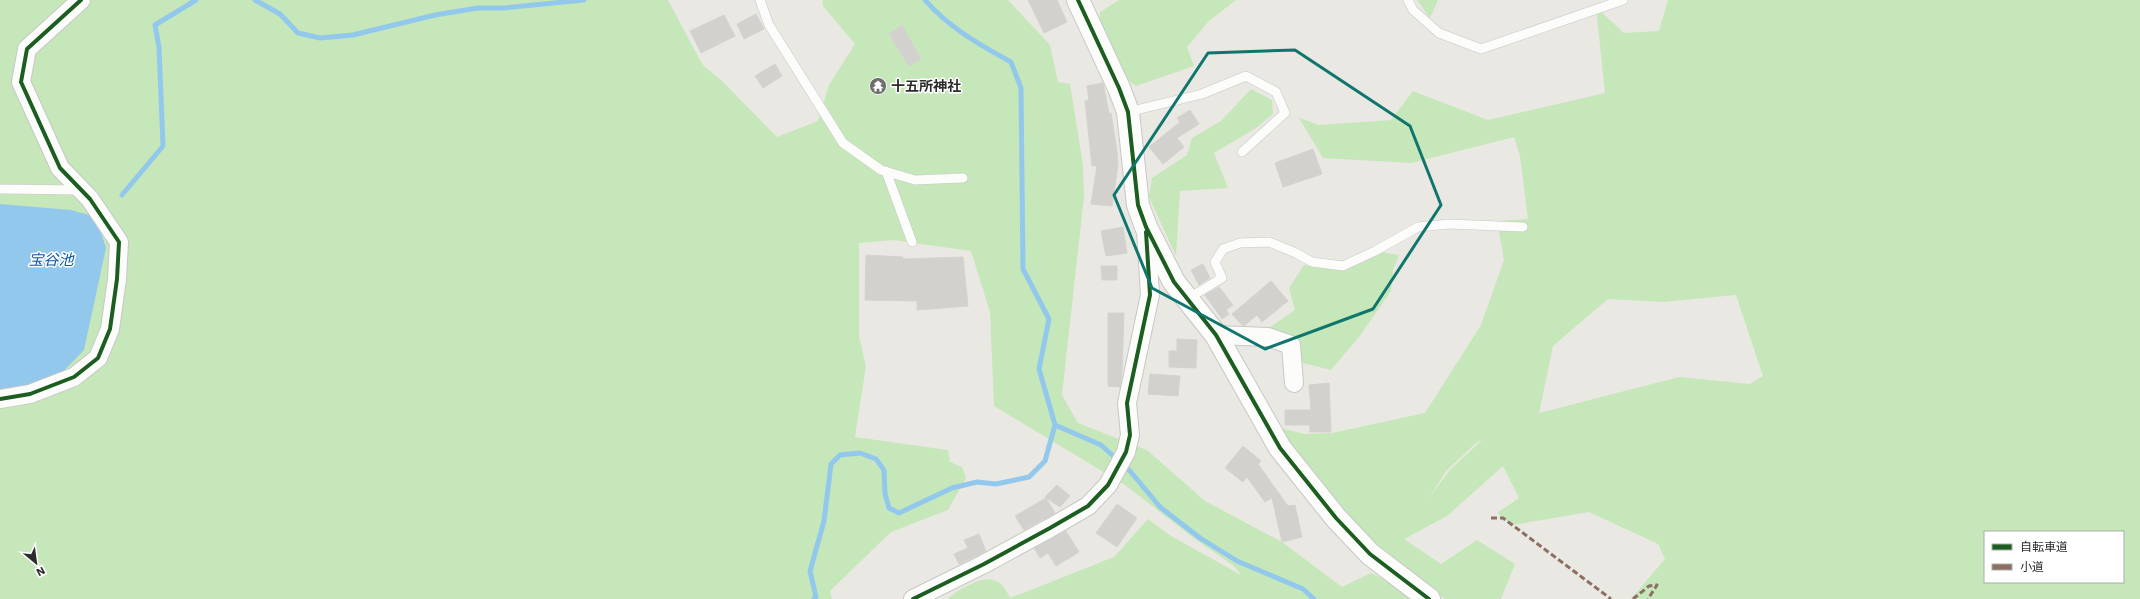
<svg xmlns="http://www.w3.org/2000/svg" width="2140" height="599" font-family="'Work Sans','Noto Sans JP',sans-serif">
<style>
.green{fill:#c6e7ba;fill-rule:evenodd}
.water{fill:#93c8ed}
.lines{fill:none;stroke-linecap:round;stroke-linejoin:round}
.stream{stroke:#93c8ed;stroke-width:5}
.building{fill:#d3d1cd;stroke:#d5d3ce}
.lane-casing{stroke:#c8c7c7;stroke-width:10}
.street-casing{stroke:#c8c7c7;stroke-width:20}
.secondary-casing{stroke:#c8c7c7;stroke-width:24}
.lane{stroke:#fcfcfb;stroke-width:9}
.street{stroke:#fcfcfb;stroke-width:18}
.secondary{stroke:#fcfcfb;stroke-width:22}
.quiet{stroke:#8d6e63;stroke-width:3;stroke-dasharray:6 3;stroke-linecap:butt}
.cycleway-casing{stroke:#fff;stroke-width:6}
.cycleway{stroke:#1b5e20;stroke-width:4}
.marked{fill:none;stroke:#0f766e;stroke-width:3;stroke-linejoin:round}
.labels{text-anchor:middle;stroke-width:3;stroke-linejoin:round;paint-order:stroke}
.poi-label{font-size:14px;font-weight:bold;fill:#2c2c2c;stroke:#fff;text-anchor:start}
.water-label{font-size:15px;font-style:italic;fill:#0956a3;stroke:#fff}
</style>
<rect width="100%" height="100%" fill="#eae8e2"/>
<path class="green" d="M0,0H668L702,64L723,82L777,137L818,121L829,85L855,44L823,6V0H1008L1050,45L1058,82L1070,84L1083,165L1084,197L1062,395L1078,423L1147,450L1205,501L1282,542L1342,587L1371,573L1407,590L1416,599H947C959,590 987,570 1002,585C1005,588 1008,594 1010,598L1114,557L1148,519L1171,536L1241,575L1234,566L1195,539L1125,485L994,406L990,312L971,251L893,240L859,243V337L866,366L855,437L948,450L950,462L962,467L966,478L948,510L891,532L830,591L832,599H0Z
M1119,0H1236L1209,21L1187,47L1194,66L1136,86L1122,76L1099,28L1100,12Z
M1417,0H1438L1430,18Z
M1668,0H2140V599H1631L1665,559L1658,544L1589,512L1512,525L1497,513L1519,498L1503,466L1447,516L1404,539L1441,564L1477,540L1515,564L1501,599H1445L1416,579L1366,537L1275,427L1305,434L1332,433L1425,413L1481,325L1504,260L1497,221L1528,219L1520,156L1514,137L1411,163L1323,158L1299,118L1319,125L1391,120L1413,91L1488,120L1605,93L1596,7L1624,33L1659,31ZM1736,295L1763,376L1750,384L1679,377L1539,413L1553,346L1608,299L1663,302ZM1482,440L1450,470L1429,498L1446,471L1477,442ZM1985,532H2123V582H1985Z
M1251,89L1272,100L1273,114L1256,128L1214,153L1228,188L1180,191L1176,256L1149,197L1152,178L1187,155L1192,138L1221,121Z
M1375,251L1399,255L1393,270L1391,291L1359,337L1331,370L1299,362L1269,328L1295,310L1289,288L1304,265L1326,268Z"/>
<path class="water" d="M0,204L71,210L96,217L106,248L84,350L51,384L0,397Z"/>
<g class="lines">
<path class="stream" d="M255,0L280,14L298,33L320,38L353,35L435,15L478,8H504L584,0
M122,195L163,146L159,47L155,25L196,0
M1055,425L1101,445L1130,471L1160,507L1200,538L1237,561L1303,589L1314,599
M814,599L816,597L810,571L824,521L831,464L840,455L860,453L876,459L884,470L885,494L889,508L899,513L952,488L977,482L996,484L1029,477L1045,461L1055,425L1039,369L1049,319L1023,269L1021,88L1011,62C980,45 948,27 925,0"/>
</g>
<path class="building" d="M1028,0H1057L1067,22L1044,33Z
M756,14L764,29L744,39L737,24Z
M724,15L735,36L701,53L690,31Z
M902,25L921,59L909,66L889,34Z
M775,64L782,76L763,88L755,76Z
M1103,83L1109,113H1111L1117,152L1118,165L1112,206L1091,204L1097,166H1092L1085,101L1089,100L1087,86Z
M1190,110L1199,124L1177,138L1184,147L1163,164L1149,147L1180,122L1177,118Z
M1313,149L1322,174L1283,187L1275,163Z
M1123,227L1127,253L1106,256L1101,231Z
M866,255L903,257V259L963,257L968,306L917,310V301L865,300Z
M1203,264L1210,278L1199,285L1191,270Z
M1101,266H1117V280H1102Z
M1271,281L1288,301L1262,322L1257,315L1244,326L1242,325L1232,314Z
M1219,287L1233,305L1226,310L1229,314L1222,319L1205,295Z
M1108,313H1124L1122,371L1120,387L1108,386Z
M1177,339L1197,340L1196,368L1169,367V351H1177Z
M1150,374L1180,376L1178,396L1148,394Z
M1329,383L1331,432H1310V425H1285V410H1311L1309,385Z
M1243,446L1261,461L1258,464L1288,506L1295,505L1302,537L1282,542L1272,498L1265,502L1247,477L1243,482L1225,468Z
M1057,485L1070,496L1060,507L1045,497Z
M1046,498L1055,513L1024,530L1015,516Z
M1117,504L1137,518L1117,547L1096,533Z
M1066,531L1079,552L1056,566L1048,553L1040,558L1034,548Z
M979,534L986,551L959,564L954,554L968,548L964,540Z"/>
<g class="lines">
<g class="lane-casing">
<path id="lane" d="M760,0L769,25L843,143L881,170L915,180L963,178
M1408,0L1413,10L1439,33L1481,49L1623,0
M1128,112L1202,94L1246,76L1276,92L1285,113L1242,152
M886,171L912,242
M0,189L80,190
M1187,299L1222,278L1215,262L1223,249L1240,243L1269,242L1296,253L1312,262L1343,266L1375,251L1418,227L1449,224L1523,227"/>
</g>
<g class="street-casing">
<path id="street" d="M1216,335L1268,337L1291,345L1294,383
M0,399L30,394L74,377L98,358L110,329L117,279L119,242L90,199L60,168L21,82L27,49L81,0
M913,599L984,564L1050,528L1088,506L1108,485L1126,452L1130,435L1127,403L1150,295L1146,230"/>
</g>
<g class="secondary-casing">
<path id="secondary" d="M1078,0L1119,88L1128,112L1138,205L1146,227L1174,282L1216,335L1280,448L1336,518L1370,554L1429,599"/>
</g>
<use href="#lane" class="lane"/>
<use href="#street" class="street"/>
<use href="#secondary" class="secondary"/>
<path class="quiet" d="M1491,518H1503L1611,599
M1633,599L1649,586L1657,585L1648,599"/>
<g class="cycleway-casing">
<path id="cycleway" d="M1078,0L1119,88L1128,112L1138,205L1146,227L1174,282L1216,335L1280,448L1336,518L1370,554L1429,599
M0,399L30,394L74,377L98,358L110,329L117,279L119,242L90,199L60,168L21,82L27,49L81,0
M913,599L984,564L1050,528L1088,506L1108,485L1126,452L1130,435L1127,403L1150,295L1146,232"/>
</g>
<use href="#cycleway" class="cycleway"/>
</g>
<path class="marked" d="M1295,50L1410,126L1441,205L1373,309L1265,349L1152,288L1114,195L1208,53Z"/>
<defs>
<g id="temple-disc" transform="scale(0.9)"><circle r="9.5" fill="#6e6e6c" stroke="#fff"/><path d="M0-6L5-2H3V0L6.5 2.5H4V6H1.5V3h-3V6H-4V2.5H-6.5L-3 0V-2H-5Z" fill="#fff"/></g>
</defs>
<g fill-rule="evenodd">
<use href="#temple-disc" x="878" y="86"/>
</g>
<g class="labels">
<g class="poi-label">
<text x="891" y="91">十五所神社</text>
</g>
<g class="water-label">
<text x="51" y="265">宝谷池</text>
</g>
</g>
<rect x="1984" y="531" width="140" height="52" fill="#ffffff" stroke="#ababab"/>
<rect x="1992" y="544" width="20" height="6" fill="#1b5e20" stroke="#ababab"/>
<text x="2020" y="551" font-size="12" fill="#2c2c2c">自転車道</text>
<rect x="1992" y="564" width="20" height="6" fill="#8d6e63" stroke="#ababab"/>
<text x="2020" y="571" font-size="12" fill="#2c2c2c">小道</text>
<g transform="translate(36 563) rotate(151)" stroke="#ffffff" stroke-width="3" paint-order="stroke">
<path d="M0-3L7 15L0 10L-7 15Z" fill="#2c2c2c"/>
<text y="-6" font-size="11" font-weight="bold" text-anchor="middle" fill="#2c2c2c">N</text>
</g>
</svg>
